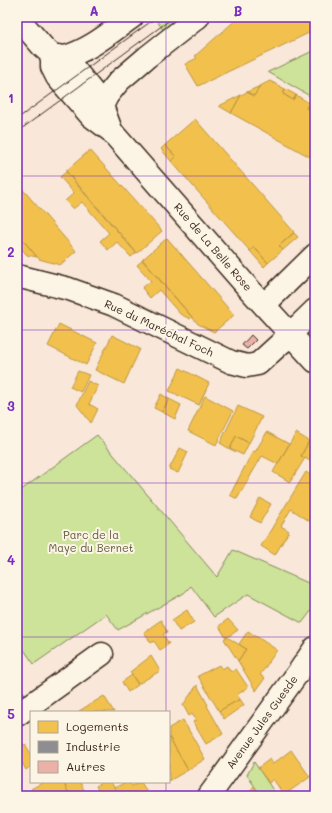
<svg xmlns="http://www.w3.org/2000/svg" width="332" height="813" font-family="Mali,sans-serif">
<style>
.green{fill:#cce399;stroke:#84865c}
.homes{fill:#f2c14e;stroke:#bb9440}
.industry{fill:#8d8d92;stroke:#746f6f}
.building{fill:#ebb1a9;stroke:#3b2a1e}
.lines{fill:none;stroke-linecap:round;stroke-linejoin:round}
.minor-casing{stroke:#3b2a1e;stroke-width:25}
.minor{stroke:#fcf5e5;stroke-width:22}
.tram{stroke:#3b2a1e;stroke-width:1}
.grid{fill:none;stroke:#7b2cbf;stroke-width:1;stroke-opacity:0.55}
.labels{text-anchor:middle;stroke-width:4;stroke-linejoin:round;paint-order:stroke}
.street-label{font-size:11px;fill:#3b2a1e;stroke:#fcf5e5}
.park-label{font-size:11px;fill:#5f583d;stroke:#fcf5e5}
.neatline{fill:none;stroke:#7b2cbf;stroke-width:1.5}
.grid-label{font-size:13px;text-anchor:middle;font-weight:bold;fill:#7b2cbf}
</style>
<rect width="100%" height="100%" fill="#f9e7d9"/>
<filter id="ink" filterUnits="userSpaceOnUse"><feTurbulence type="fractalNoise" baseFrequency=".025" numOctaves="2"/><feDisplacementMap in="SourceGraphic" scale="8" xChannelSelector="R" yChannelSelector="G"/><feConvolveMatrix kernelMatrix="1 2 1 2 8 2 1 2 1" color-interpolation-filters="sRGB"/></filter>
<g filter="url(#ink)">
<path class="green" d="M154,17H183L164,31Z
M315,50V99L268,72Z
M97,435L217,577L233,550L315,586V606L302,623L248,594L214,617L191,586L184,593L118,630L106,614L34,664L17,640V493Z
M254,762L277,796H261L247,775Z"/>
<path class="homes" d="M239,17H315V30L198,86L185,64L197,58L195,56Z
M270,81L285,89L283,94L293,100L296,95L309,103L306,108L315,112V154L312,152L310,157L231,113L241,95L247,92L254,96L260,86Z
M260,86L254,96L247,92Z
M285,89L296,95L293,100L283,94Z
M241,95L231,113L219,106Z
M309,103L315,106V112L306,108Z
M195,119L294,232L279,246L283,250L268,263L254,247L250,251L171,161L176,157L165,145Z
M165,145L176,157L171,161L161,149Z
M90,150L162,231L137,253L66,171Z
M312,152L315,154V160L310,157Z
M66,172L136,253L131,257L117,242L108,250L100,241L109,233L82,202L73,209L65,201L74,193L60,177Z
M19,185L76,251L60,265L39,259L17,233V187Z
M17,233L37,257L27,255L17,244Z
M294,233L298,237L283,250L279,246Z
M167,238L234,315L214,332L198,324L142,260Z
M254,247L268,263L264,267L250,251Z
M143,260L192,317L190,319L180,314L159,290L150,298L142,288L151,281L137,265Z
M59,324L97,343L86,365L48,346Z
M112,335L140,349L124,384L95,370Z
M180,368L209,383L199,405L169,391Z
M78,371L89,375L81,392L70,387Z
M88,381L98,386L89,404L98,409L91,423L77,405Z
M161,394L169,399L162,412L154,408Z
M205,396L233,411L216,445L188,431Z
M169,399L181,405L175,419L162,412Z
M238,406L262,417L249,443L236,436L230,449L220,443Z
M267,432L289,444L278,464L262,456L237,499L230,495L253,451L255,452Z
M296,433L309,441L301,456L305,458L290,482L273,472Z
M236,436L249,443L243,455L230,449Z
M309,441L315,445V458L312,462L301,456Z
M180,448L188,452L178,473L169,469Z
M306,472L315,478V523L314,524L291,509L281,526L289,531L275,555L261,546Z
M260,498L271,504L260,523L250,517Z
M187,610L194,622L179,631L172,620Z
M228,619L238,630L226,638L219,626Z
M161,620L167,632L163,634L169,644L160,650L154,641L151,643L144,632Z
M248,631L277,650L260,675L265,678L256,691L238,661L246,649L239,644Z
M227,637L246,649L238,661L224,639Z
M151,656L160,671L138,684L130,672Z
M219,665L222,669L227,666L231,672L236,669L248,687L237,695L240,699L219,711L198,676Z
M132,675L138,685L128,692L122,682Z
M197,685L208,705L207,706L223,734L206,744L193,722L196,720L192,714L189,716L183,705Z
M104,696L114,712H80L79,711Z
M240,699L244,705L224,719L219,711Z
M183,720L205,759L188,770L169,737V728Z
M169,737L188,770L169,781Z
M315,739V749L310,746Z
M25,744L31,754V766L26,770L17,754V750Z
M291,750L310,777L284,795L273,779L269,783L258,768L270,759L273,764Z
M44,782H63L70,796H35L31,789Z
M63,782H80L87,796H70Z
M103,782H111L119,796H101L96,786Z
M126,782H129L132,786L141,782L149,796H119L114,788Z
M254,786L261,796H247Z"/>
<path class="industry" d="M17,684L25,694L17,700Z"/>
<path class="building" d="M251,335L256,340L247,349L242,345Z"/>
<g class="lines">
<g class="minor-casing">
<path id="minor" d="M17,17L43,47L52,55L65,57L92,91L102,106L111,130
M52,55V67L57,77L91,116L111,131L250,290L315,361
M65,57C90,50 111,32 132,17
M102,106L107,96L119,81L147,57L198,17
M17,276L69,289L114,305L231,362L247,366L258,364L281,343L315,310
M264,305L315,255
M17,715L102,654
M209,796L300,670L315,648"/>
</g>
<use href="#minor" class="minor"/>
<path class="tram" d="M17,119L157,17
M17,132L174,17"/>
</g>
</g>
<path class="grid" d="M166,17V712M17,176H315M17,330H315M17,483H315M17,637H315M166,782V796"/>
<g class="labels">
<g class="street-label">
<text transform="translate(213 247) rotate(49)" y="4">Rue de La Belle Rose</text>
<text transform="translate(159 328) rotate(25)" y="4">Rue du Maréchal Foch</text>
<text transform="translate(262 722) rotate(-54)" y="4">Avenue Jules Guesde</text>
</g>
<g class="park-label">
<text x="91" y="539">Parc de la<tspan x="91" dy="13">Maye du Bernet</tspan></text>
</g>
</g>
<rect width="332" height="813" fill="none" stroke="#fcf5e5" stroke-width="44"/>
<rect x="30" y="711" width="140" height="72" fill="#fcf5e5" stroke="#afa495"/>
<rect x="38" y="721" width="20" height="12" fill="#f2c14e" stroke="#afa495"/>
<text x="66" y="731" font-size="12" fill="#3b2a1e">Logements</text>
<rect x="38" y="741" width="20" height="12" fill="#8d8d92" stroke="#afa495"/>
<text x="66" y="751" font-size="12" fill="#3b2a1e">Industrie</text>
<rect x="38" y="761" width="20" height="12" fill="#ebb1a9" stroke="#afa495"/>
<text x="66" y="771" font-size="12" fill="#3b2a1e">Autres</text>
<rect x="22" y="22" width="288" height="769" class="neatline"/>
<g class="grid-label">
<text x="94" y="16">A</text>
<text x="238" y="16">B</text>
<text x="11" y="103">1</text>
<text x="11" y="257">2</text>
<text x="11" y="411">3</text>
<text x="11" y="565">4</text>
<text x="11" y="719">5</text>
</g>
</svg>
